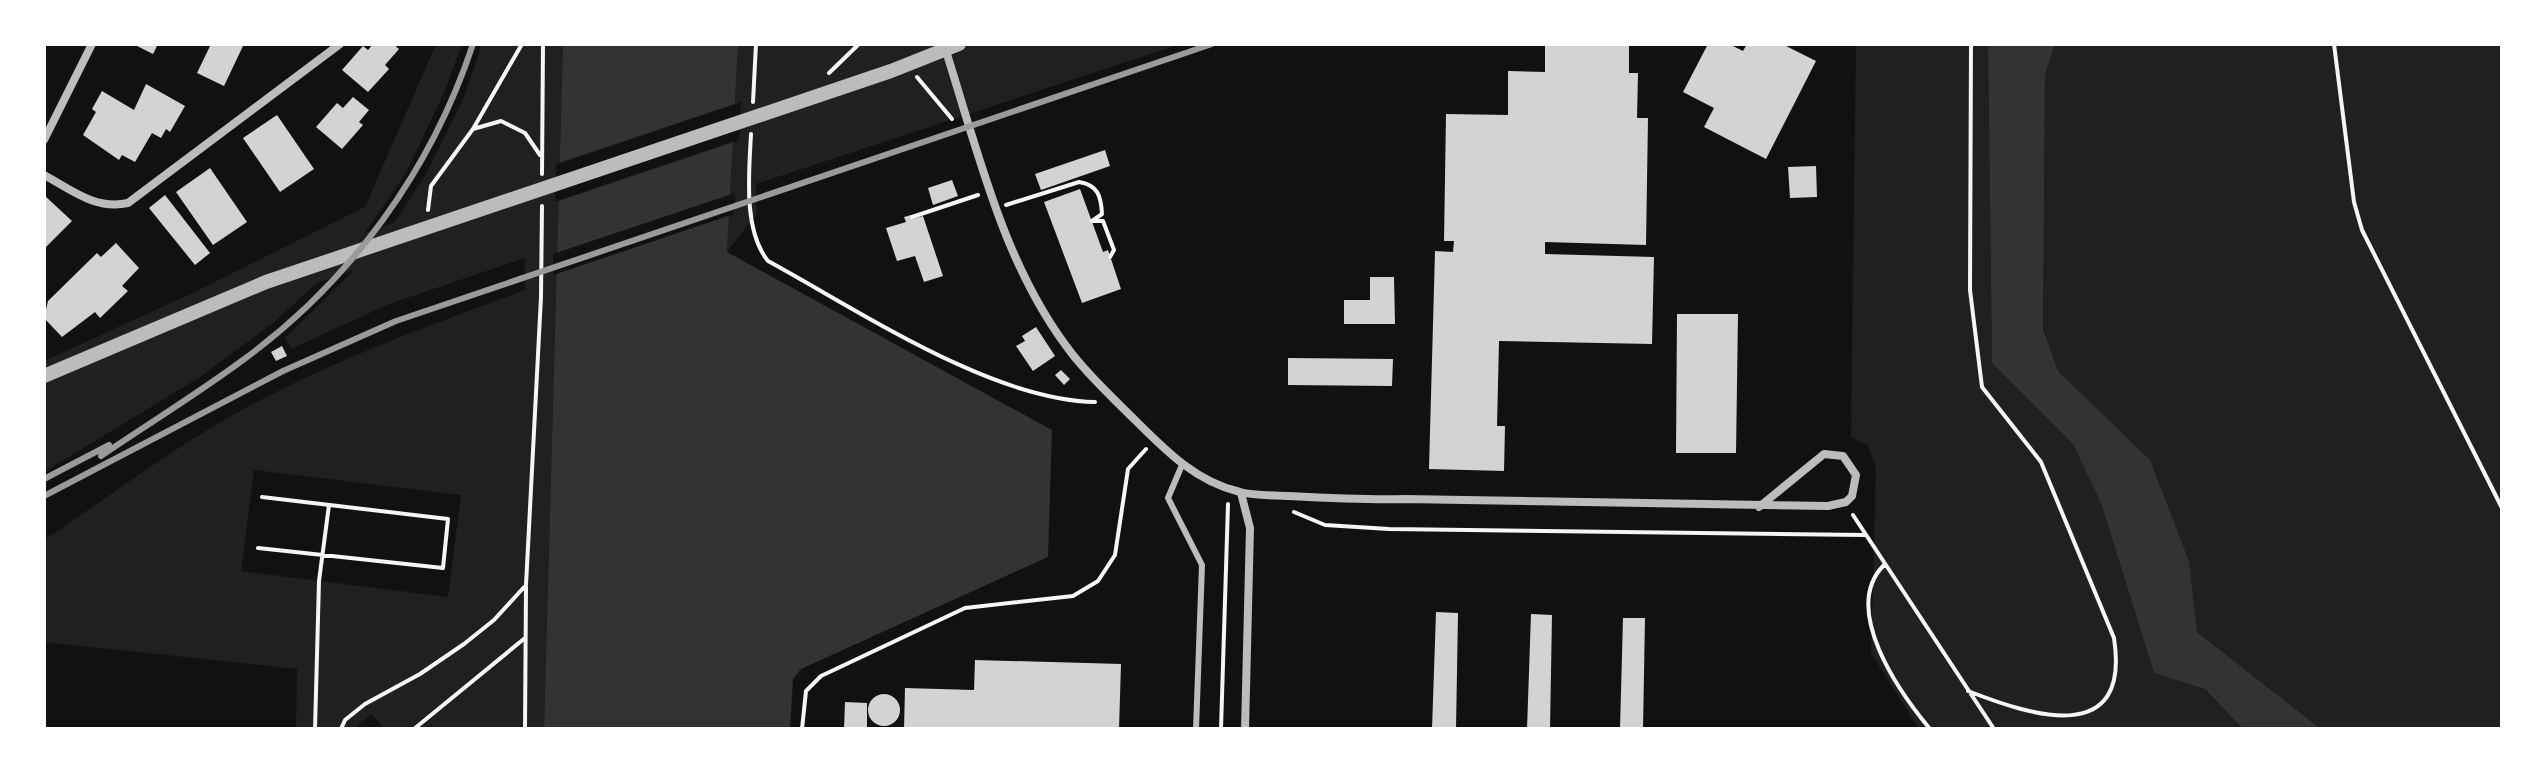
<svg xmlns="http://www.w3.org/2000/svg" width="2546" height="773" font-family="'Titillium Web',sans-serif">
<style>
.green{fill:#202020;fill-rule:evenodd}
.water{fill:#333}
.pier{fill:#111}
.building{fill:#d3d3d3}
.lines{fill:none;stroke-linecap:round;stroke-linejoin:round}
.path{stroke:#f5f5f5;stroke-width:4}
.service{stroke:#bcbcbc;stroke-width:6}
.minor{stroke:#bcbcbc;stroke-width:8}
.tertiary{stroke:#bcbcbc;stroke-width:14}
.rail{stroke:#9a9a9a;stroke-width:6}
</style>
<rect width="100%" height="100%" fill="#111"/>
<path class="green" d="M436,44H462L444,93L406,173L365,233L394,223L426,174L462,102L482,44H563L544,729H385L371,714L355,729H296L297,669L44,642V540C106,499 167,452 233,415C325,363 425,327 525,290V258L389,304L291,349L285,338L354,270L317,283L272,324L197,379L44,472V361L197,291L365,207ZM254,470L461,495L448,597L241,571Z
M738,44H1181L756,184L757,213L727,252Z
M1856,44H1988L1992,363L2073,444L2102,506L2154,673L2205,689L2243,729H1919L1871,653L1876,468L1868,446L1851,437Z
M2055,44H2502V729H2321L2197,632L2189,561L2150,461L2058,371L2043,328L2045,74Z"/>
<path class="water" d="M563,44H738L727,252L1052,430L1048,557L801,669L793,679L790,729H544Z
M1988,44H2055L2045,75L2043,329L2058,371L2150,460L2189,561L2197,632L2321,729H2243L2205,689L2154,673L2102,506L2073,444L1992,363Z"/>
<path class="pier" d="M741,102L739,140L555,202L556,164Z
M735,193L734,214L553,275V254Z"/>
<path class="building" d="M133,44H158L153,54Z
M211,44L243,46L224,86L197,73Z
M373,44H393L399,49L385,65L389,69L368,92L342,70L363,46L368,50Z
M1545,44H1629V73H1638L1637,118H1648L1646,245L1545,242V254L1654,257L1652,344L1499,341L1497,426H1505L1504,471L1429,469L1435,251L1453,252L1454,241H1444L1446,114L1508,115V71L1545,72Z
M1708,44H1729L1743,51L1747,44H1782L1816,61L1766,159L1704,127L1714,108L1683,92Z
M146,84L185,106L170,132L166,129L161,138L152,133L135,162L122,155L119,160L83,135L96,112L92,109L102,91L134,110Z
M353,97L369,110L359,122L363,125L342,149L316,127L337,103L343,108Z
M277,115L314,169L280,192L243,138Z
M1105,150L1110,166L1041,190L1035,174Z
M1816,166L1817,197L1790,198L1788,167Z
M210,168L247,222L213,245L176,192Z
M952,180L958,196L933,205L928,188Z
M1080,189L1103,252L1108,250L1121,289L1082,303L1044,202Z
M44,195L72,221L44,249Z
M165,195L210,253L195,265L149,208Z
M911,215L912,219L923,216L943,276L924,282L915,256L897,261L886,228L906,222L904,217Z
M116,243L139,268L122,286L128,291L100,318L95,312L62,337L44,318L48,301L97,253L101,257Z
M1370,277H1394L1395,324H1344V300H1370Z
M1677,314H1738L1736,453H1676Z
M1036,327L1055,356L1033,371L1016,346L1025,341L1022,336Z
M282,346L287,356L276,361L271,352Z
M1288,358L1393,359L1392,386L1288,385Z
M1061,370L1070,379L1064,385L1055,375Z
M1436,612L1458,613L1456,729H1432Z
M1531,614L1552,615L1550,729H1527Z
M1623,618H1645L1643,729H1620Z
M975,660L1121,664L1119,729H904L905,688L974,690Z
M868 710a16 16 0 1 1 32 0a16 16 0 1 1-32 0Z
M845,702L867,703V729H844Z"/>
<g class="lines">
<path class="path" d="M2334,44L2354,202L2362,230L2502,508
M829,73L859,44
M917,77L952,119
M753,102L756,44
M473,129L501,121L525,133L540,155
M751,134C749,173 743,230 768,261C860,311 991,400 1095,402
M542,174L543,44
M1006,205L1079,182C1098,185 1101,196 1102,214L1092,221H1103L1114,250L1110,257
M428,210L431,186L473,129L522,44
M912,217L978,195
M1294,512L1325,525L1389,529L1865,535
M1853,515L1994,729
M258,548L443,568L448,519L262,497
M1884,565C1840,609 1900,693 1930,729
M1968,691C2032,716 2131,748 2114,638L2041,462L1982,387L1970,290L1971,44
M315,729L319,581L329,505
M341,729L345,720L365,704L420,674L464,644L494,620L526,585L541,297L542,206
M414,729L525,638
M525,729L526,587
M802,729L806,691L821,676L965,608L1073,596L1098,581L1115,555L1128,469L1146,449
M1221,729L1228,504"/>
<path class="service" d="M1182,465L1168,498L1202,565L1196,729"/>
<path class="minor" d="M945,48C978,151 1004,268 1073,355C1092,379 1115,400 1136,421C1167,452 1197,482 1240,492C1255,496 1273,495 1289,496C1327,498 1365,500 1404,499L1828,506L1846,502L1852,496L1856,475L1843,456L1824,454L1759,507
M44,140L92,44
M44,175C72,190 95,210 128,203L340,44
M1241,493L1250,528L1245,729"/>
<path class="tertiary" d="M44,376L266,282L891,71L959,44"/>
<path class="rail" d="M101,456C148,424 197,394 243,360C351,281 431,171 473,44
M44,479L109,445
M44,496L283,371L396,321L1212,44"/>
</g>
<rect width="2546" height="773" fill="none" stroke="#ffffff" stroke-width="92"/>
</svg>
